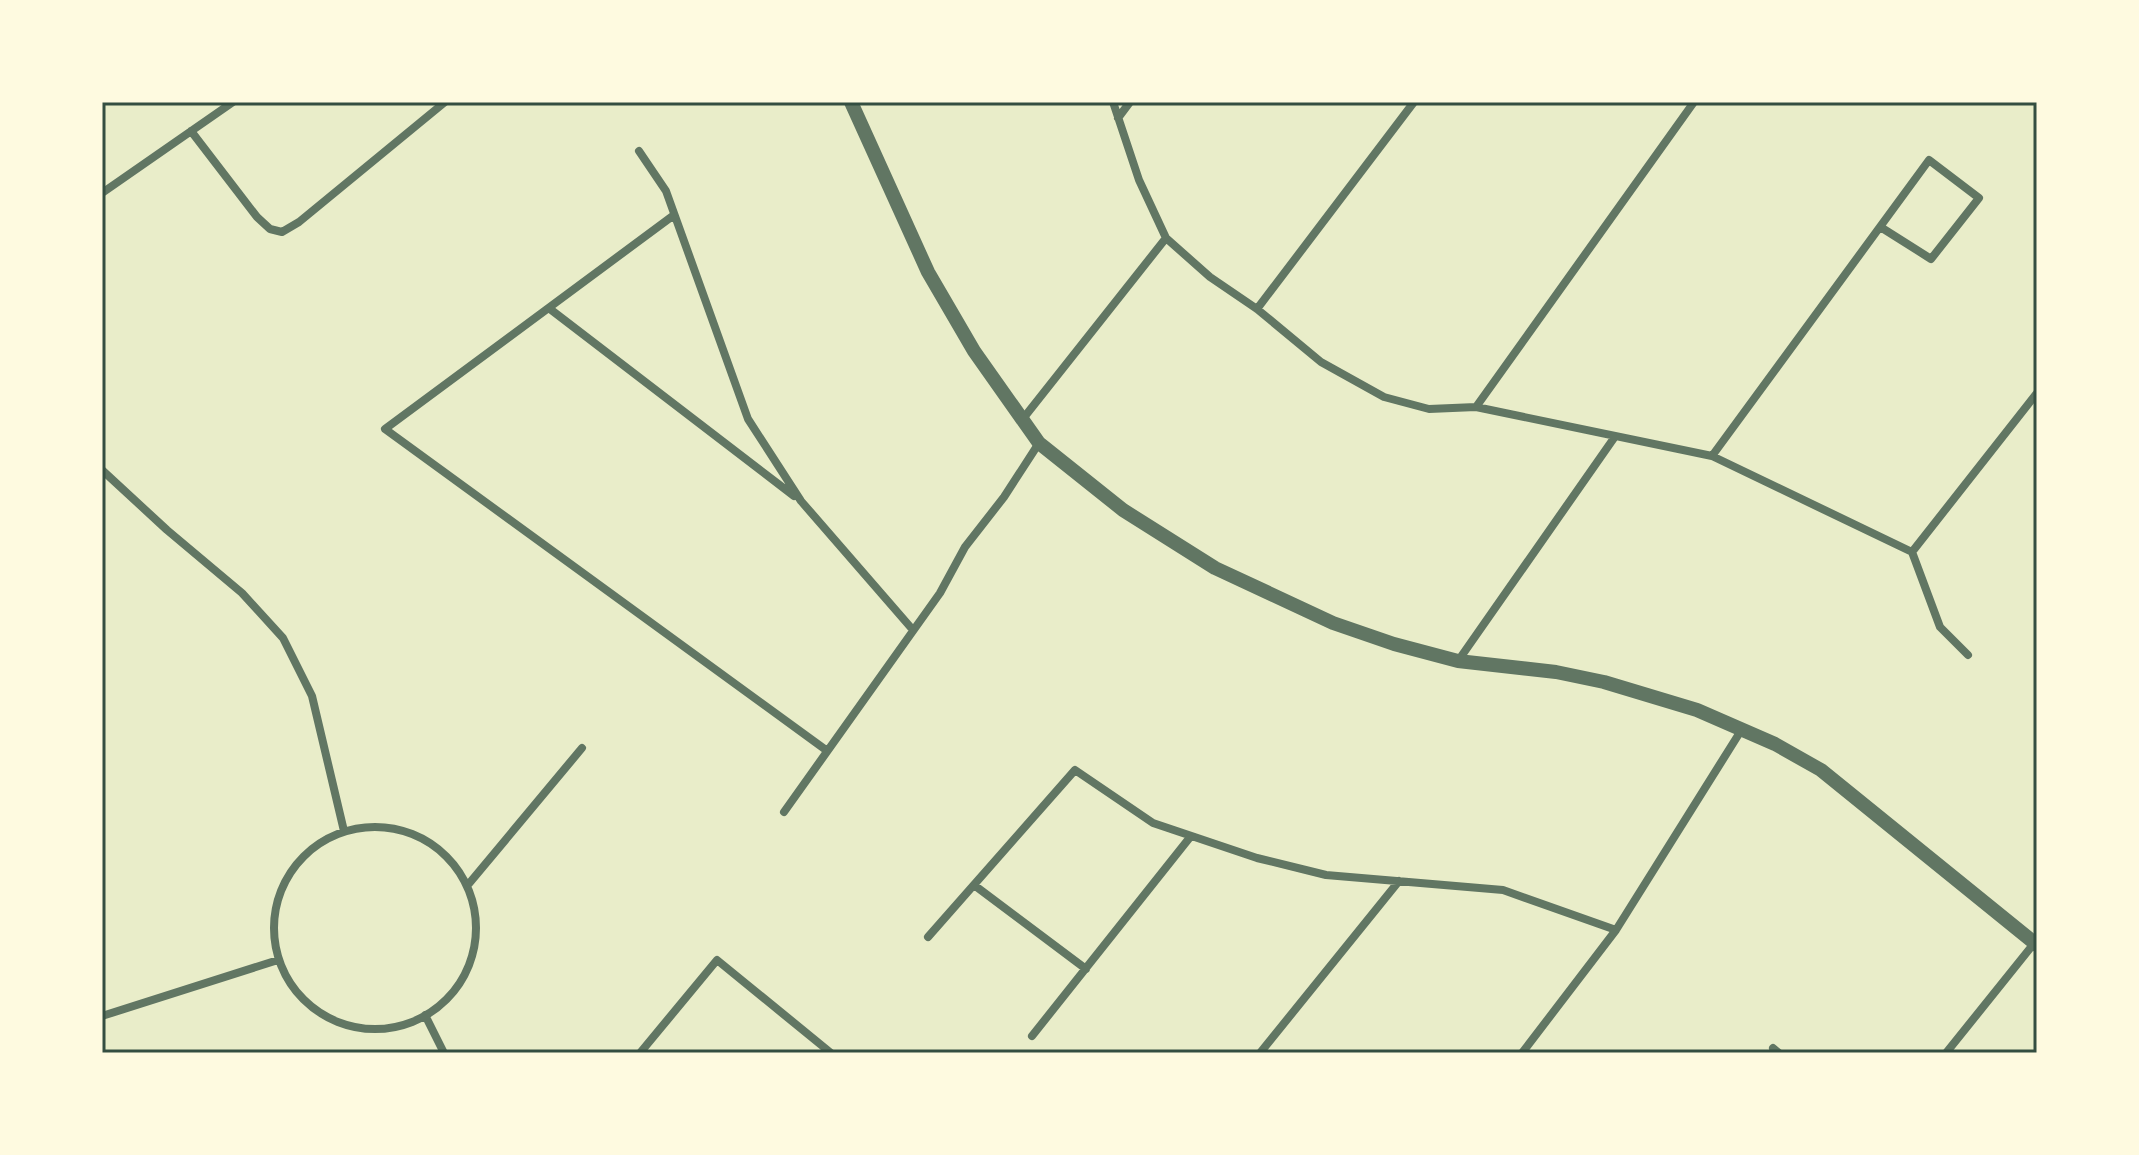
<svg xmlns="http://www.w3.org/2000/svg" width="2139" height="1155" font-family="'Open Sans',sans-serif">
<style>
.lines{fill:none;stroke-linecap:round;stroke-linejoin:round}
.minor{stroke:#617663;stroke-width:8}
.tertiary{stroke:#617663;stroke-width:14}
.neatline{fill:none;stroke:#344e41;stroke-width:3}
</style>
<rect width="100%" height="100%" fill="#e9edc9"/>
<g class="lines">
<path class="minor" d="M1113,102L1139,180L1166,238L1210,277L1257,309L1321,362L1384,397L1429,409L1476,407L1712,456L1912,552L1940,627L1968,655
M1118,118L1130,102
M191,131L257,217L270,229L282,232L299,222L445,102
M639,151L666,191L748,419L801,501L913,630
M102,193L233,102
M674,215L385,429L826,750
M550,309L794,496
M1257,309L1414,102
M1476,407L1694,102
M1022,420L1166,238
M1712,456L1929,160L1979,198L1931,259L1882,228
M102,470L167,530L242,593L283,638L312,696L344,831
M1912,552L2037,393
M1458,661L1614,438
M784,812L940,593L965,547L1004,497L1039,443
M274 928a101 101 0 1 1 202 0a101 101 0 1 1-202 0Z
M974,885L1086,969
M467,886L582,748
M928,937L1075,770L1153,823L1257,858L1326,875L1503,890L1616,930
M425,1015L444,1053
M102,1016L278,960
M1032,1036L1191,836
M1773,1048L1779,1053
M640,1053L717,960L831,1053
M1260,1053L1399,881
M1522,1053L1616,930L1742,729
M1946,1053L2036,941"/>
<path class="tertiary" d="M851,102L928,272L974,351L1039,443L1123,510L1215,568L1333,623L1394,644L1458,661L1556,672L1604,682L1697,710L1775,744L1821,770L2037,945"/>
</g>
<rect width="2139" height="1155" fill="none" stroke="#fefae0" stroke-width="208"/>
<rect x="104" y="104" width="1931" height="947" class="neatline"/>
</svg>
